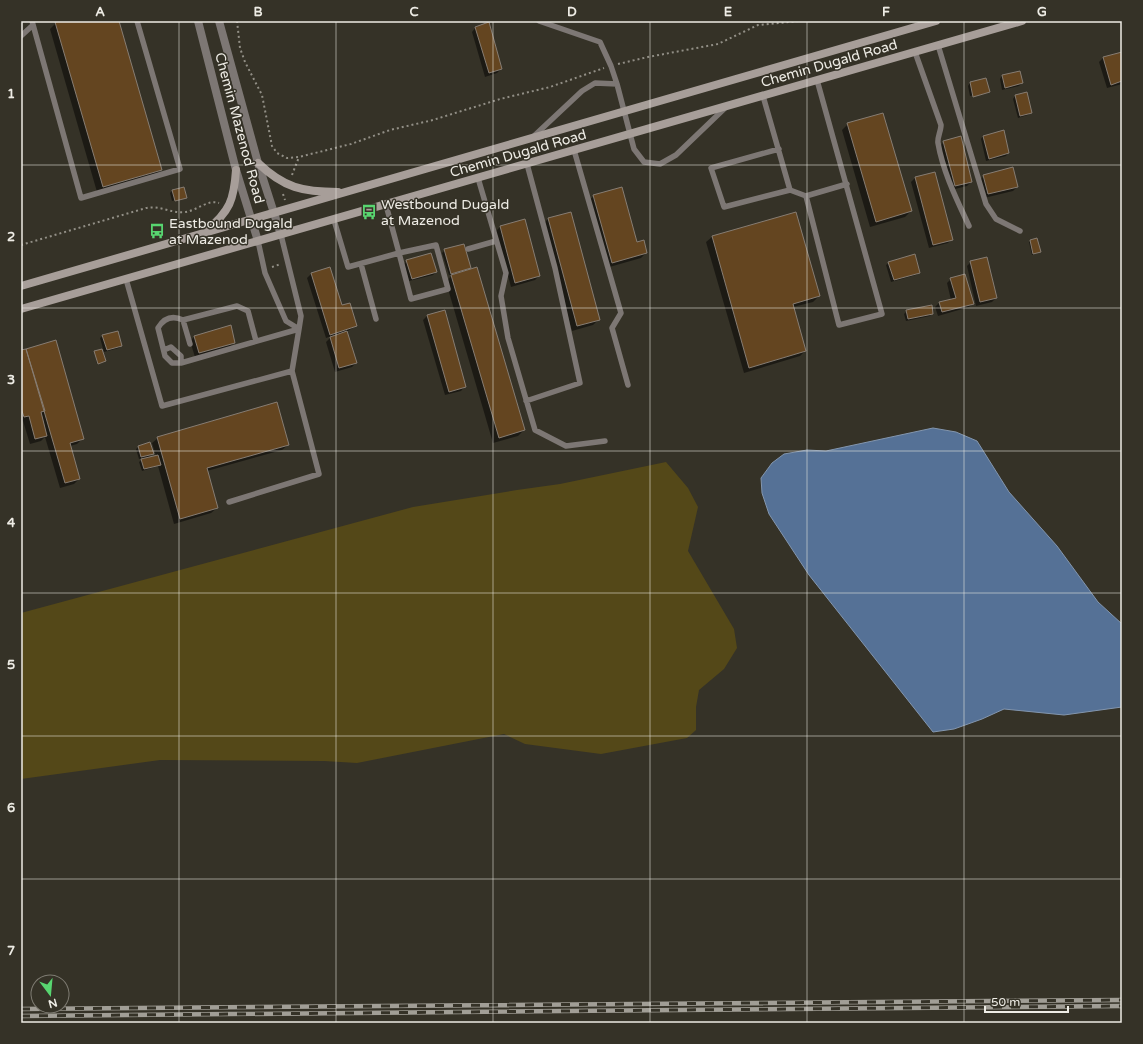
<svg xmlns="http://www.w3.org/2000/svg" width="1143" height="1044" font-family="'Varela Round',sans-serif">
<style>
.green{fill:#544818}
.water{fill:#557196;stroke:#8396ae}
.shadow{fill:#0007}
.building{fill:#644520;stroke:#877d73}
.lines{fill:none;stroke-linecap:round;stroke-linejoin:round}
.path{stroke:#928f86;stroke-width:2;stroke-dasharray:2 3;stroke-linecap:butt}
.service{stroke:#7d7774;stroke-width:5.5}
.minor{stroke:#7d7774;stroke-width:8}
.secondary{stroke:#a79e99;stroke-width:8}
.rail-casing{stroke:#a19e96;stroke-width:4.5}
.rail{stroke:#353227;stroke-width:3;stroke-dasharray:9;stroke-linecap:butt}
.grid{fill:none;stroke:#eeece5;stroke-width:1;stroke-opacity:0.55}
.labels{text-anchor:middle;stroke-width:3;stroke-linejoin:round;paint-order:stroke}
.street-label{font-size:14px;fill:#eeece5;stroke:#353227}
.poi-label{font-size:14px;fill:#eeece5;stroke:#353227;text-anchor:start}
.neatline{fill:none;stroke:#eeece5;stroke-width:1.5}
.grid-label{font-size:13px;text-anchor:middle;font-weight:bold;fill:#eeece5}
</style>
<rect width="100%" height="100%" fill="#353227"/>
<path class="green" d="M666,462L688,488L698,507L688,551L734,629L737,648L724,669L699,690L696,707V730L687,738L601,754L525,744L504,734L357,763L324,761L160,760L21,779V613L413,507L517,490L560,484Z"/>
<path class="water" d="M933,428L956,432L977,441L1009,492L1057,546L1098,602L1122,624V707L1064,715L1004,709L982,719L954,729L933,732L809,575L769,514L762,493L761,478L772,463L784,454L807,450L826,451Z"/>
<path class="shadow" d="M63,21H118L161,169L156,175L97,192L50,29L56,23Z
M476,27L501,69L497,73L485,77L472,32Z
M1122,53V84L1107,88L1099,62L1103,58Z
M1019,72L1022,83L1019,86L1002,90L1000,79L1002,76Z
M985,79L988,92L970,96L968,86L970,83Z
M1015,96L1031,112L1028,115L1018,118L1013,99Z
M848,124L911,211L905,217L870,227L842,130Z
M983,136L1008,153L1006,156L986,161L981,139Z
M944,142L971,182L967,186L951,190L940,146Z
M934,173L952,239L948,243L929,248L911,182L915,178Z
M984,176L1017,187L1013,191L984,198L980,180Z
M172,191L186,198L172,201L170,193Z
M594,196L646,253L641,258L606,268L588,201Z
M795,213L819,296L813,302L793,307L805,351L800,356L744,373L706,242L712,237Z
M548,219L599,319L593,325L572,331L543,224Z
M524,221L539,276L535,280L511,287L496,231L500,227Z
M1036,239L1040,252L1032,255L1029,242Z
M445,250L470,268L466,272L524,430L518,436L493,443L446,282L453,274L449,275L442,253Z
M407,261L436,272L433,275L409,281L404,264Z
M971,262L996,298L992,302L976,306L967,266Z
M889,263L919,273L916,275L891,282L886,265Z
M330,268L342,307L356,326L346,332L356,363L352,367L335,372L326,342L332,336L326,338L307,278L311,274Z
M951,279L973,303L969,307L938,316L935,307L939,303L951,300L947,283Z
M907,311L932,313L930,316L906,321L904,314Z
M428,315L465,386L461,391L445,395L423,320Z
M103,336L121,346L119,348L104,352L100,338Z
M194,337L234,343L230,347L195,357L190,341Z
M21,351L83,438L77,444L70,446L79,479L74,484L60,488L45,437L41,441L30,444L23,421L21,422Z
M95,352L105,361L104,362L97,364Z
M158,438L288,445L282,450L207,471L217,508L211,513L174,524L158,466L142,471L139,462L144,458L139,459L136,449L139,447L152,454L148,458L156,456L152,443Z"/>
<path class="building" d="M60,21H119L162,170L103,187L55,22Z
M489,22L502,69L489,73L475,27Z
M1122,52V81L1111,85L1103,57Z
M1020,71L1023,83L1005,88L1002,75Z
M986,78L990,92L973,97L970,82Z
M1027,92L1032,113L1020,116L1015,95Z
M883,113L912,211L876,222L847,123Z
M1004,130L1009,153L989,159L983,136Z
M961,136L972,182L955,186L943,141Z
M1013,167L1018,187L988,194L983,175Z
M935,172L953,240L933,245L915,177Z
M184,187L187,198L175,201L172,190Z
M622,187L637,242L644,240L647,253L612,263L593,195Z
M571,212L600,320L577,326L548,218Z
M796,212L820,296L793,304L806,351L749,368L712,236Z
M525,219L540,276L515,283L500,226Z
M1037,238L1041,252L1033,254L1030,240Z
M464,244L471,268L451,274L444,249Z
M431,253L437,272L412,279L406,260Z
M915,254L920,273L894,280L888,262Z
M987,257L997,298L980,302L970,261Z
M330,267L342,305L350,303L357,326L330,335L311,273Z
M477,267L525,430L499,438L451,275Z
M965,274L974,304L942,312L939,302L956,298L950,278Z
M932,305L933,314L908,319L906,310Z
M445,310L466,387L449,392L427,315Z
M231,325L235,343L199,353L194,336Z
M118,331L122,346L107,350L102,335Z
M347,331L357,363L339,368L330,337Z
M56,340L84,439L70,443L80,479L65,483L26,349Z
M26,349L45,411L41,412L47,436L35,439L29,416L24,417L21,408V350Z
M102,349L106,361L98,364L94,351Z
M277,402L289,445L207,468L218,508L180,519L157,437Z
M150,442L154,454L141,457L138,446Z
M158,455L161,465L144,469L141,459Z"/>
<g class="lines">
<path class="path" d="M237,21L240,48L245,62L262,95L272,146L277,153L287,158L299,157L351,144L390,130L433,120L500,99L550,87L604,68
M618,64L648,57L718,44L758,25L798,21
M292,175L299,157
M283,194L285,200
M21,245L146,208C160,205 172,214 186,212C197,210 209,199 219,203
M272,267L281,264"/>
<path class="service" d="M32,21L81,198L180,169L137,21
M539,21L600,42L611,66L617,84
M21,36L33,25
M938,45L986,204L996,219L1020,231
M915,52L941,125C941,131 937,138 938,143C943,172 957,200 969,226
M817,80L882,314L839,325L806,196L847,184
M763,96L790,190L724,207L711,168L779,149
M534,136L582,91L595,83L617,84L634,149L644,162L660,164L676,155L725,108
M574,150L621,313L612,328L628,385
M478,178L506,273L501,296L508,338L535,430L566,446L605,441
M790,190L806,196
M334,220L348,267L399,253L386,205
M258,241L265,273L286,321L299,329L301,316L281,235
M436,245L448,289L411,299L399,253Z
M468,249L496,241
M361,264L376,319
M126,279L162,406L292,371
M183,320L190,344
M164,350L171,347L181,356V363
M526,401L580,383L555,268L527,164
M229,502L319,474L292,371L299,329L181,363H172L165,356L158,328C164,318 172,315 183,320L237,306L248,311L256,341"/>
<path class="minor" d="M198,21L236,170L258,241
M219,21L258,163L281,235"/>
<path class="secondary" d="M258,163C284,188 303,192 338,192
M206,231C230,211 234,200 236,170
M21,286L936,21
M21,309L1022,21"/>
<g class="rail-casing">
<path id="rail" d="M21,1009L1122,1000
M21,1016L1122,1006"/>
</g>
<use href="#rail" class="rail"/>
</g>
<path class="grid" d="M179,21V1023M336,21V1023M493,21V1023M650,21V1023M807,21V1023M964,21V1023M21,165H1122M21,308H1122M21,451H1122M21,593H1122M21,736H1122M21,879H1122"/>
<defs>
<g id="bus-bare" transform="scale(1.2)"><path d="M-5-6H5V4H4V6H2V4H-2V6H-4V4H-5ZM-3.5-4V0h7V-4ZM-3.5 1.2v1.5H-2V1.2ZM2 1.2v1.5H3.5V1.2Z" fill="#58d570" stroke="#353227" stroke-width="2.5" paint-order="stroke"/></g>
</defs>
<g fill-rule="evenodd">
<use href="#bus-bare" x="369" y="212"/>
<use href="#bus-bare" x="157" y="231"/>
</g>
<g class="labels">
<g class="street-label">
<text transform="translate(829 63) rotate(-16)" y="5">Chemin Dugald Road</text>
<text transform="translate(240 128) rotate(75)" y="5">Chemin Mazenod Road</text>
<text transform="translate(518 153) rotate(-16)" y="5">Chemin Dugald Road</text>
</g>
<g class="poi-label">
<text x="381" y="209">Westbound Dugald<tspan x="381" dy="16">at Mazenod</tspan></text>
<text x="169" y="228">Eastbound Dugald<tspan x="169" dy="16">at Mazenod</tspan></text>
</g>
</g>
<rect width="1143" height="1044" fill="none" stroke="#353227" stroke-width="44"/>
<g transform="translate(50 994) rotate(164)"><circle r="19" fill="#353227" stroke="#7f7c73"/>
<path d="M0-3L7 15L0 10L-7 15Z" fill="#58d570"/>
<text y="-6" font-size="11" font-weight="bold" text-anchor="middle" fill="#eeece5">N</text>
</g>
<path d="M985 1006v6h83v-6" fill="none" stroke="#eeece5" stroke-width="2"/>
<text x="991" y="1006" font-size="12" fill="#eeece5" stroke="#353227" stroke-width="3" paint-order="stroke">50 m</text>
<rect x="22" y="22" width="1099" height="1000" class="neatline"/>
<g class="grid-label">
<text x="100" y="16">A</text>
<text x="258" y="16">B</text>
<text x="414" y="16">C</text>
<text x="572" y="16">D</text>
<text x="728" y="16">E</text>
<text x="886" y="16">F</text>
<text x="1042" y="16">G</text>
<text x="11" y="98">1</text>
<text x="11" y="241">2</text>
<text x="11" y="384">3</text>
<text x="11" y="527">4</text>
<text x="11" y="669">5</text>
<text x="11" y="812">6</text>
<text x="11" y="955">7</text>
</g>
</svg>
